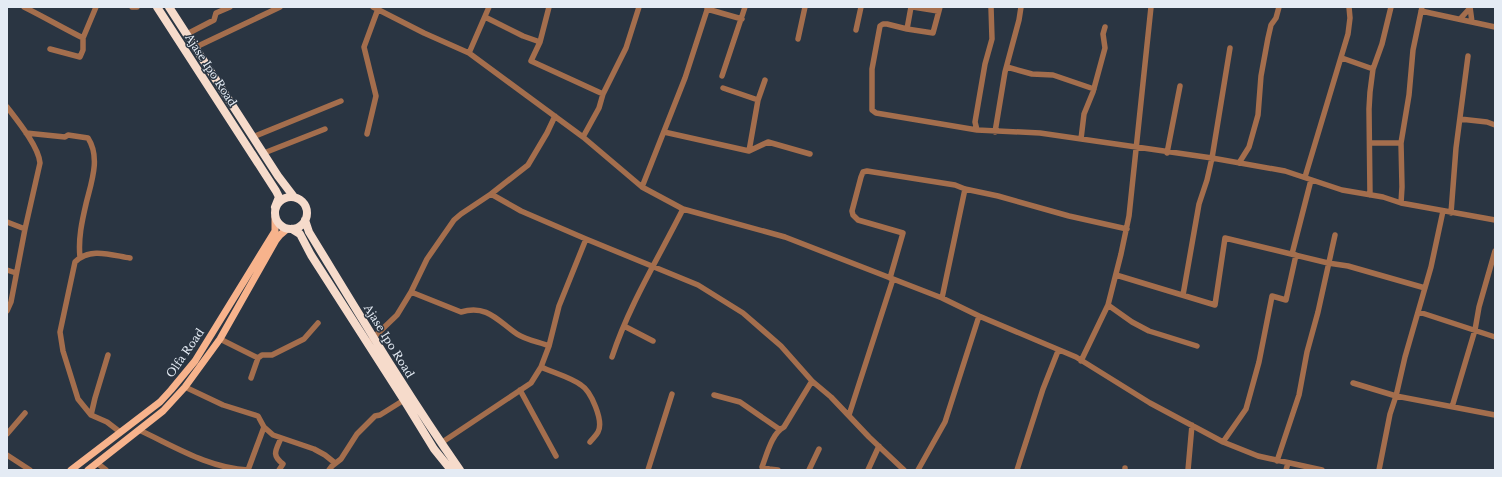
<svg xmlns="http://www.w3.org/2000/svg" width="1502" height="477" font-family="'Libre Baskerville',serif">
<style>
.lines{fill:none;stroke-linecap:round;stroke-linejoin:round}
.minor{stroke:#a46e4d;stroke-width:5.5}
.major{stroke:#f7b38c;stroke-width:7}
.highway{stroke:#f6dbcb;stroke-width:8}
.labels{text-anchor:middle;stroke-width:3;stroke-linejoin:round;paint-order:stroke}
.street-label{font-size:11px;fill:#e4ebf4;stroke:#2a3542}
</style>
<rect width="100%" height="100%" fill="#2a3542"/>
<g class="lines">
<path class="minor" d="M24,7C44,17 63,28 83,38
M132,7H137
M373,7L424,33L469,53L583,137L642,187L683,209L785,237L942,298L979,316L1076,357L1150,403L1223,442L1258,456L1322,470
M549,7L540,42L531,61L603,94
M913,7L938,11
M940,7L933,33L907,29L887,24H883L880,26L872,69V110L876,113L977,130L1040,133L1212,158L1285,171L1342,190L1383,197L1401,203L1495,220
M1470,7L1472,22
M707,9L742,19
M1421,11L1495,27
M485,17L523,36L540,42
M1460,19L1470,8
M907,29L911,7
M856,30L861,7
M187,34L214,20L216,13L230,7
M798,39L805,7
M196,47L280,7
M50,49L80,57L83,50V38L96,7
M469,53L489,7
M1342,58L1373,69
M1007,67L1032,74L1053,75L1094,89
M722,76L745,7
M723,88L758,100L749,151
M758,100L765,80
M7,107C17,120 39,147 40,163L25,229L11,302L7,311
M1460,119L1487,122L1495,125
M977,130L975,122L985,64L992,39L991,7
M664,132L749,151L768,142L810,154
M995,132L1005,72L1019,20L1021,7
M26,133L65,137L68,135L88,138C101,158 91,183 86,204C82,221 78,239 80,257
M367,134L376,96L364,47L378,9
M253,137L341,101
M583,137L599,108L603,94L626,48L639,7
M1081,139L1084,114L1093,92L1105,48L1103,34L1105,27
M1370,143H1401
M264,153L325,129
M1167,153L1180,86
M1239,163L1249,147L1258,115L1261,76L1268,38L1271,25L1276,18L1279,7
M1305,177L1348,34L1350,18L1349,7
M642,187L685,78L708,7
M491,194L521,211L586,239L698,285L743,313L781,346L812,381L831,397L869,437L904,470
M1370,195L1369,109L1370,92L1373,69L1382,44L1391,7
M1401,203L1402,187L1401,143L1409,95L1413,50L1422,7
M1451,213L1456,148L1468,56
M7,222L25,229
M1292,254L1311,180
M7,270L16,273
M1116,275L1215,305L1225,238L1328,263L1348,266L1425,288
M890,278L903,233L858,220L853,215L852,211L861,177L863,172L867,171L955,185L965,189L998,196L1069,216L1127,229
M411,292L461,312C487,304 498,321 517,334C526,340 539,342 549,346
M1183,295L1199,204L1207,180L1212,158L1230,48
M942,298L965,189
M1108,305L1132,322L1149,331L1197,346
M1419,312L1495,337
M624,326L653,341
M220,339L258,358
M371,340L397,315L411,292L427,259L454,220L461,214L491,194L528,165L547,133L555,116
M612,357C629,305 659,257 683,209
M1081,361L1108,305L1121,254L1129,216L1151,7
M541,367C554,373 570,377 581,385C591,391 604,421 598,432C596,436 592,439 590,442
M251,378L258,358L262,355H272L304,339L318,323
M1353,383L1396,396L1495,415
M185,387L223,405L258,416L264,427L273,435L314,449L325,455L335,463
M520,390L556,456
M714,395L740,402L779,429
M1452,407L1475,330L1479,307L1495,251
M91,415L95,398L108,355
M849,415L893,279
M139,430C174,446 208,468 248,470
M120,432L107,422L91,415L78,399L63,351L60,332L75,262C90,247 111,255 130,258
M7,434L25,413
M1223,442L1246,409L1259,362L1272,296L1286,300L1296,255
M441,443L531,383L541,367L549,346L559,306L586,239
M7,455L30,470
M1277,461L1299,395L1307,352L1318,312L1335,235
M97,463L106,470
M769,469L778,470
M248,470L264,427
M279,470L283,464C271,455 276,450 281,438
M329,470L332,466L341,459L357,434L375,416L380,415L404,400
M648,470L672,394
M769,470V469L762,467C767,454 772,433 784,427L812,381
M809,470L819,449
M868,470L879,446
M918,470L945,422L979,316
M1017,470L1043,389L1058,351
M1125,470V468
M1188,470L1192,425
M1286,470L1288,463
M1379,470L1390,414L1396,396L1405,357L1431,267L1443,211"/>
<path class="major" d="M71,470L160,402L171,390L195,361L275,231V217
M88,470L163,411L185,387L220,339L276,240L280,235L287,229"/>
<path class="highway" d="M157,7L276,191L279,197L275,207
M169,7L278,176L294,197
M275 213a16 16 0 1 1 32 0a16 16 0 1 1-32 0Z
M305,220L309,232C358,312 406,393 460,470
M292,229L300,234L311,255L404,400L434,449L451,470"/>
</g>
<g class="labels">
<g class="street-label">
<text transform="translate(211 70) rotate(57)" y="4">Ajase Ipo Road</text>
<text transform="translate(389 341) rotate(58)" y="4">Ajase Ipo Road</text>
<text transform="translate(185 353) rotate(-55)" y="4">Olfa Road</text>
</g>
</g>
<rect width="1502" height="477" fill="none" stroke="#e4ebf4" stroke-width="16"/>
</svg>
